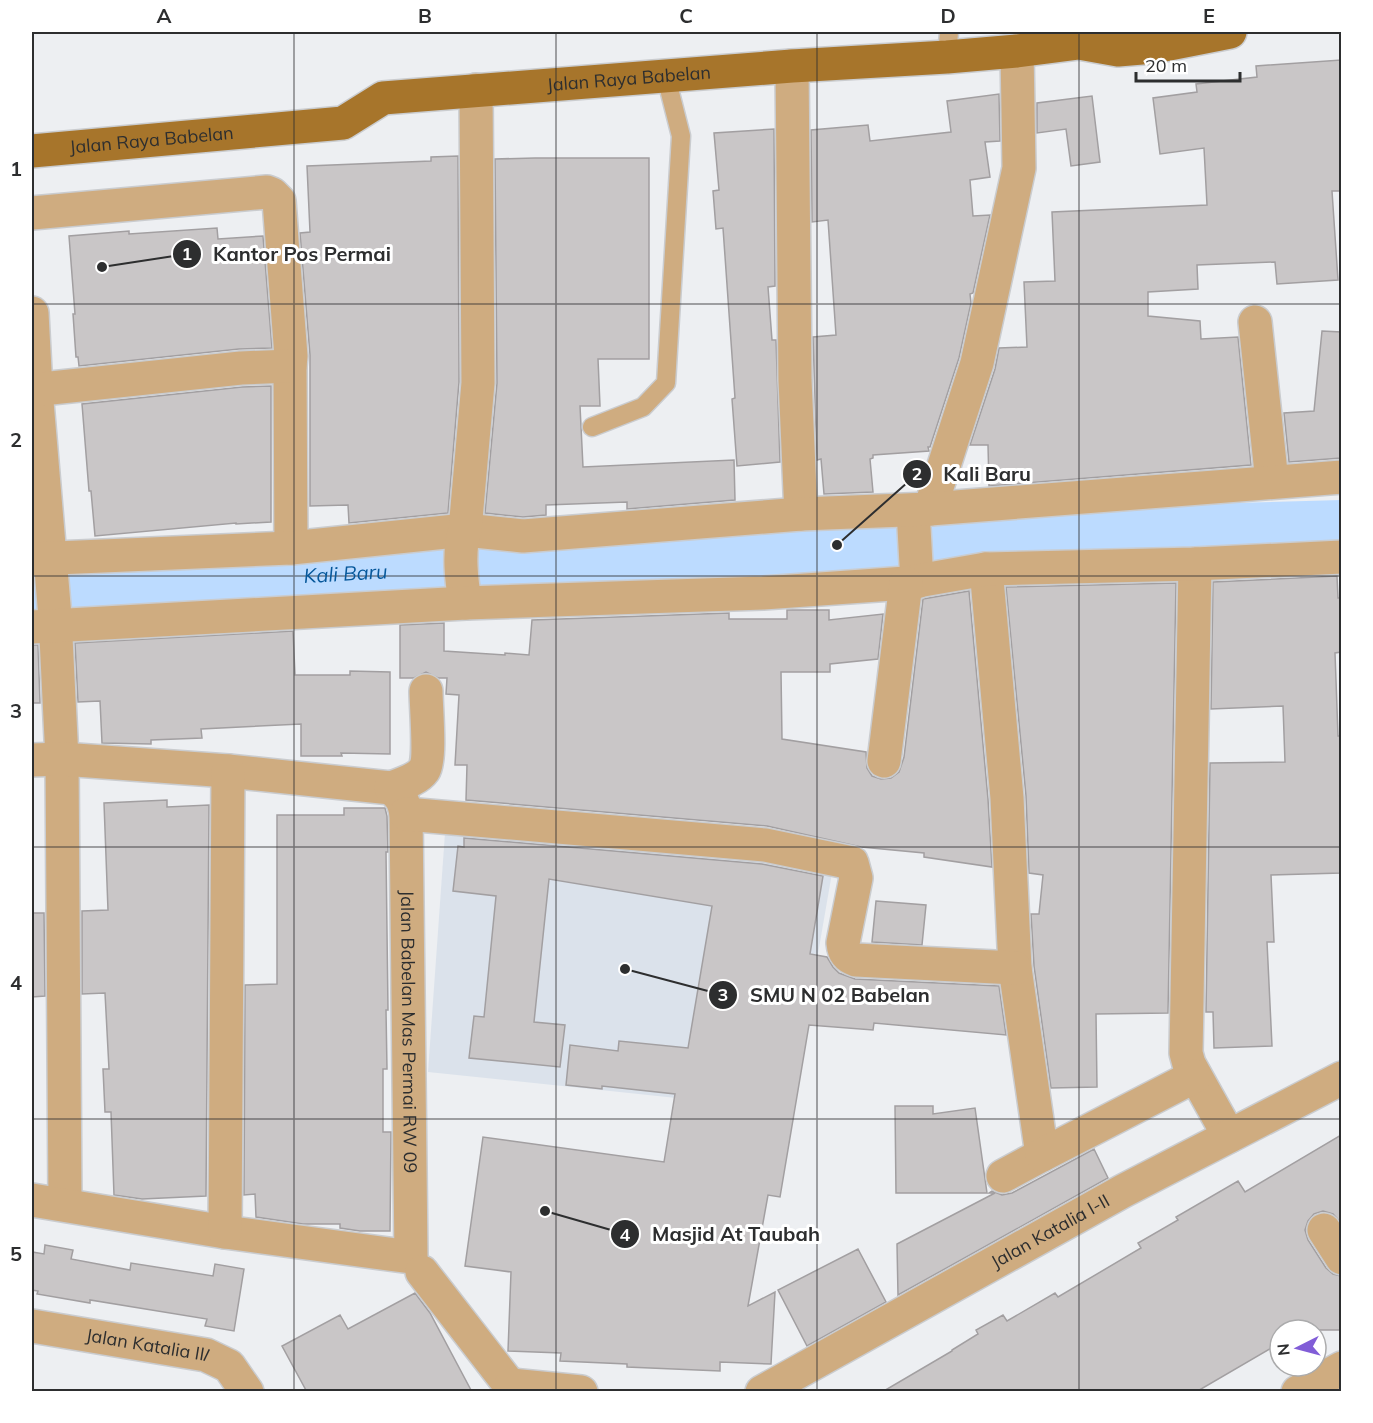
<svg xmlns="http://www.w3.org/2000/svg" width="1373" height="1423" font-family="Mulish,sans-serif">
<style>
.built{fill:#dbe2eb}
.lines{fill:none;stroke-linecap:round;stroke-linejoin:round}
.river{stroke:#bcdbff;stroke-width:62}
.building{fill:#c9c6c7;stroke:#a29fa1;stroke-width:1.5}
.lane-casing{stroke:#cacccf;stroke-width:21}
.street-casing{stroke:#cacccf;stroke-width:36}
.primary-casing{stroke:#cacccf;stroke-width:36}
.lane{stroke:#cfac80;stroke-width:18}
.street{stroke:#cfac80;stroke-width:33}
.primary{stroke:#a7752b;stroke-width:33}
.grid{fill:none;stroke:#2d2e2f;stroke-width:1.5;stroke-opacity:0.55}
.labels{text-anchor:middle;stroke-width:6;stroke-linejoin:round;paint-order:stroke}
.street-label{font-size:18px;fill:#2d2e2f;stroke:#fff}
.water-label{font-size:20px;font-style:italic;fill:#07589b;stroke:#fff}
.leader{fill:none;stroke:#2d2e2f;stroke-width:2}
.callout-dot{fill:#2d2e2f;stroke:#fff;stroke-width:2}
.mark-label{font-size:18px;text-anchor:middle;font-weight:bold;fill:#fff}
.callout-label{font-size:20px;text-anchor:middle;font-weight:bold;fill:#2d2e2f;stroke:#fff;stroke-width:6;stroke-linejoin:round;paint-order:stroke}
.neatline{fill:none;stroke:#2d2e2f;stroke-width:2}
.grid-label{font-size:20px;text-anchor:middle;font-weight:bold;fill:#2d2e2f}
</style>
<rect width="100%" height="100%" fill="#edeff2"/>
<path class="built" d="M446,819L833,867L791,1110L428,1072Z"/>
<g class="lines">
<path class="river" id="s1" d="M32,592L837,545L1342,531"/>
</g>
<path class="building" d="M1341,60V191H1332L1338,280L1277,284L1275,262L1197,265L1198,289L1148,292V316L1200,321L1201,339L1238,337L1251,465L989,486L988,445H970L995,369L999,348L1027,347L1024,282L1055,281L1052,212L1207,205L1204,148L1160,154L1153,98L1197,92L1196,84L1257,77L1256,66Z
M999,94L1000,141L985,142L990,177L970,180L973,216L990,215L973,293L970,294L971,303L959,358L930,447H928L929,451L873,455V458L870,459L873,492L824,494L821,459L817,460L813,337L836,335L828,220L812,222L811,130L868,125L870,141L951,132L947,101Z
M1092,96L1100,162L1071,166L1066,129L1037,133V103Z
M774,129L775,286L768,287L772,340H776L780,462L737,466L732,399L735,398L723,228L716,229L713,191L719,190L714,133Z
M458,156L459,382L448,513L349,523L348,505L310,506V355L300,233L310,232L307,166L431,161V157Z
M535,158H649V359H598L600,406H580L583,467L734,460L735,500L627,509V502L546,505V515L523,517L485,513L497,383L495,159Z
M217,228L218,239L263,236L272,348L239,349L79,366L78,357H76L73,314H75L69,236L129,231V234Z
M1322,331L1341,332V458L1289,462L1284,413L1314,411Z
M271,386V522L236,524V523L95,536L91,491H89L82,404L242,387Z
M1337,576L1338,598H1341V652L1335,653L1338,736H1341V873L1271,875L1274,942H1267L1272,1046L1214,1048L1213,1012H1206L1210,763L1285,762L1283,706L1211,709L1213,582Z
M1176,583L1168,1013L1096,1014L1097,1087L1051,1088L1034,966L1031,914H1039L1043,875L1029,873L1026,796L1006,587Z
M969,591L988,799L992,867L924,857V853L861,847L767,826L466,800L467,765H455L459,695L446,694L447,678H438L426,672L414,678H400V625L444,623V651L505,655V653L529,655L532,620L729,613V619H787V610H829V620L883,614L878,659L830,664V672H781L782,739L866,752L867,768L872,776L881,779L891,778L899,772L904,757L923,599Z
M293,631L295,675H350V671L390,672V754L341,753L342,756H301V724L201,729L202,738L151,740V744L102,743L100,701L78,702L75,643Z
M32,645H38L40,703H32Z
M167,800V807L209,805L206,1196L142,1199L114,1195L111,1112H105L103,1069H109L105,993L82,994V911L108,910L104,803Z
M344,808H385L387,816L388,852H386L388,1010H386L387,1069H383V1132H391L390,1231H360L340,1228V1224H303L256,1217L255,1194L244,1195L245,985L277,984V815H344Z
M464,838L762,864L823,876L810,954L827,957L833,967L839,973L855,979L999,986L1006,1035L874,1023L873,1030L809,1025L780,1197L768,1195L748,1306L775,1292L771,1364L720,1362V1371L627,1367V1364L560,1361L561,1353L508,1351L511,1272L465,1266L483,1137L664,1162L675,1094L602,1086V1089L566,1085L570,1045L618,1051L619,1041L688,1048L712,906L549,879L534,1022L565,1025L560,1067L469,1058L474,1016L484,1017L496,896L453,891L458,846L464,847Z
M876,901L926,905L922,945L872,942Z
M32,913H44L45,996L32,997Z
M895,1106H933V1114L975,1108L987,1193H896Z
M1341,1135V1223L1333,1214L1323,1211L1314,1214L1308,1221L1305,1230L1308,1240L1326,1268L1333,1274L1341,1276V1330H1280V1343L1196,1392H882L952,1351V1350L978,1334L976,1330L1003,1315L1007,1321L1055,1293L1058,1297L1141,1248L1138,1243L1178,1220L1176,1217L1238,1181L1245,1192Z
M1094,1149L1108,1178L898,1295L897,1244L995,1193H989L992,1191L1002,1195L1012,1193Z
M45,1245L73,1250L71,1259L130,1270L131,1263L213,1276L215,1264L244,1269L234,1331L205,1326L207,1319L90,1300V1303L37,1294L38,1291L32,1290V1252L44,1254Z
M858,1249L886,1302L807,1346L778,1290Z
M415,1293L430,1313L472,1392H307L282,1346L340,1315L348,1329Z"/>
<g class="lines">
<g class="lane-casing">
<path id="lane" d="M947,57L949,32
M592,427L643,407L666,383L681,136L666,77"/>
</g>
<g class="street-casing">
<g id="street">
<path d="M792,66L795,380L801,514"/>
<path d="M32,213L267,192L272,194L279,201L291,356L290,366L291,548"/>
<path d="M32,313L36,390L55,617L62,759L65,1204"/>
<path d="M1255,322L1272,482"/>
<path d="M32,390L241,368L290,366"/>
<path d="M930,509L977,363L1019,168L1017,51"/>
<path d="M913,510L917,582"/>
<path d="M32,559L291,548L465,530L523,536L801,514L930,509L1342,477"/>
<path d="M1195,564L1186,1053L1189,1064L1229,1136"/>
<path d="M986,569L1007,798L1015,968L1042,1155L1003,1176"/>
<path d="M466,603C461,583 458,549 465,530L478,383L476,90"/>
<path d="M32,627L466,603L763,593L906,583L986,569L1195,564L1342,557"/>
<path id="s2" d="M32,760L62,759L228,771L391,788C401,796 404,802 406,814L411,1257L225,1232L32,1200"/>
<path d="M884,761L906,583"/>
<path d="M391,788C401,784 417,780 424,770C431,760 426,706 426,691"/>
<path d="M406,814L765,845L852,863L856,878L843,943C844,953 847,957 856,960L1015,968"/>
<path d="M1042,1155L1195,1076"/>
<path d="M1324,1230L1342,1258"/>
<path d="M225,1232L228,771"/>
<path d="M422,1272L515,1392"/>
<path id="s3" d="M32,1326L206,1355L229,1366L247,1392"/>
<path d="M511,1385L581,1392"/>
<path id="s4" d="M762,1392L1123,1191L1342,1078"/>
<path d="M1298,1392L1342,1368"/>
</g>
</g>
<g class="primary-casing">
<g id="primary">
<path id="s5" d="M32,151L343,123L383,98L792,66L947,57L1017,51L1079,43L1118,50L1154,47L1230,32"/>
</g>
</g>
<use href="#lane" class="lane"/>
<use href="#street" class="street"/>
<use href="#primary" class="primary"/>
</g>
<path class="grid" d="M294,32V1392M556,32V1392M817,32V1392M1079,32V1392M32,304H1342M32,576H1342M32,847H1342M32,1119H1342"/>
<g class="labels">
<g class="street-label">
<text dy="6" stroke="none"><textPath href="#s5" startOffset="606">Jalan Raya Babelan</textPath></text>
<text dy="6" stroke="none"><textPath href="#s5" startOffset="120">Jalan Raya Babelan</textPath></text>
<text dy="6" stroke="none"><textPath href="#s2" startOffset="609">Jalan Babelan Mas Permai RW 09</textPath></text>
<text dy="6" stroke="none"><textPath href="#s4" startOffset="330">Jalan Katalia I-II</textPath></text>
<text dy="6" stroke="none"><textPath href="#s3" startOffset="117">Jalan Katalia III</textPath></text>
</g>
<g class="water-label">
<text dy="7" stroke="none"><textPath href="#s1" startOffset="314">Kali Baru</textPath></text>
</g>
</g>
<path class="leader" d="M102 267L187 254M837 545L917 474M625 969L723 995M545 1211L625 1234"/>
<g class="callout-dot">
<circle cx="102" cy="267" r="6"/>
<circle cx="837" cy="545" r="6"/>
<circle cx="625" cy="969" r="6"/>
<circle cx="545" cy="1211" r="6"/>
<circle cx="187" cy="254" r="15"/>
<circle cx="917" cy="474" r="15"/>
<circle cx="723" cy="995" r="15"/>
<circle cx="625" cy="1234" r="15"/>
</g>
<g class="mark-label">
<text x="187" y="260">1</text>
<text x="917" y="480">2</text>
<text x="723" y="1001">3</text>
<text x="625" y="1241">4</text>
</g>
<g class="callout-label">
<text x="302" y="261">Kantor Pos Permai</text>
<text x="987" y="481">Kali Baru</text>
<text x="840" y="1002">SMU N 02 Babelan</text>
<text x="736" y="1241">Masjid At Taubah</text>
</g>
<rect width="1373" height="1423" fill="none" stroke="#ffffff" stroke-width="66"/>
<g transform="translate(1298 1348) rotate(264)"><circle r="28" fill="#ffffff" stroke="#ababac" stroke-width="1.5"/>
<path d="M0-4.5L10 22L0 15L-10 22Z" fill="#815dd7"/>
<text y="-9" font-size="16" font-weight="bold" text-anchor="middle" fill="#2d2e2f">N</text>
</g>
<path d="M1136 72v9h104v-9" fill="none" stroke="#2d2e2f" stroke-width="3"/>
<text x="1145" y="72" font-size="18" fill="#2d2e2f" stroke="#ffffff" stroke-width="4.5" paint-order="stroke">20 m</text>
<rect x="33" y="33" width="1307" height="1357" class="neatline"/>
<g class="grid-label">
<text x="164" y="23">A</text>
<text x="425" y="23">B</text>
<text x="686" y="23">C</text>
<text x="948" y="23">D</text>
<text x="1209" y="23">E</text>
<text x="16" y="176">1</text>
<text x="16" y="447">2</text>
<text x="16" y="718">3</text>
<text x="16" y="990">4</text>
<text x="16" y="1261">5</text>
</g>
</svg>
